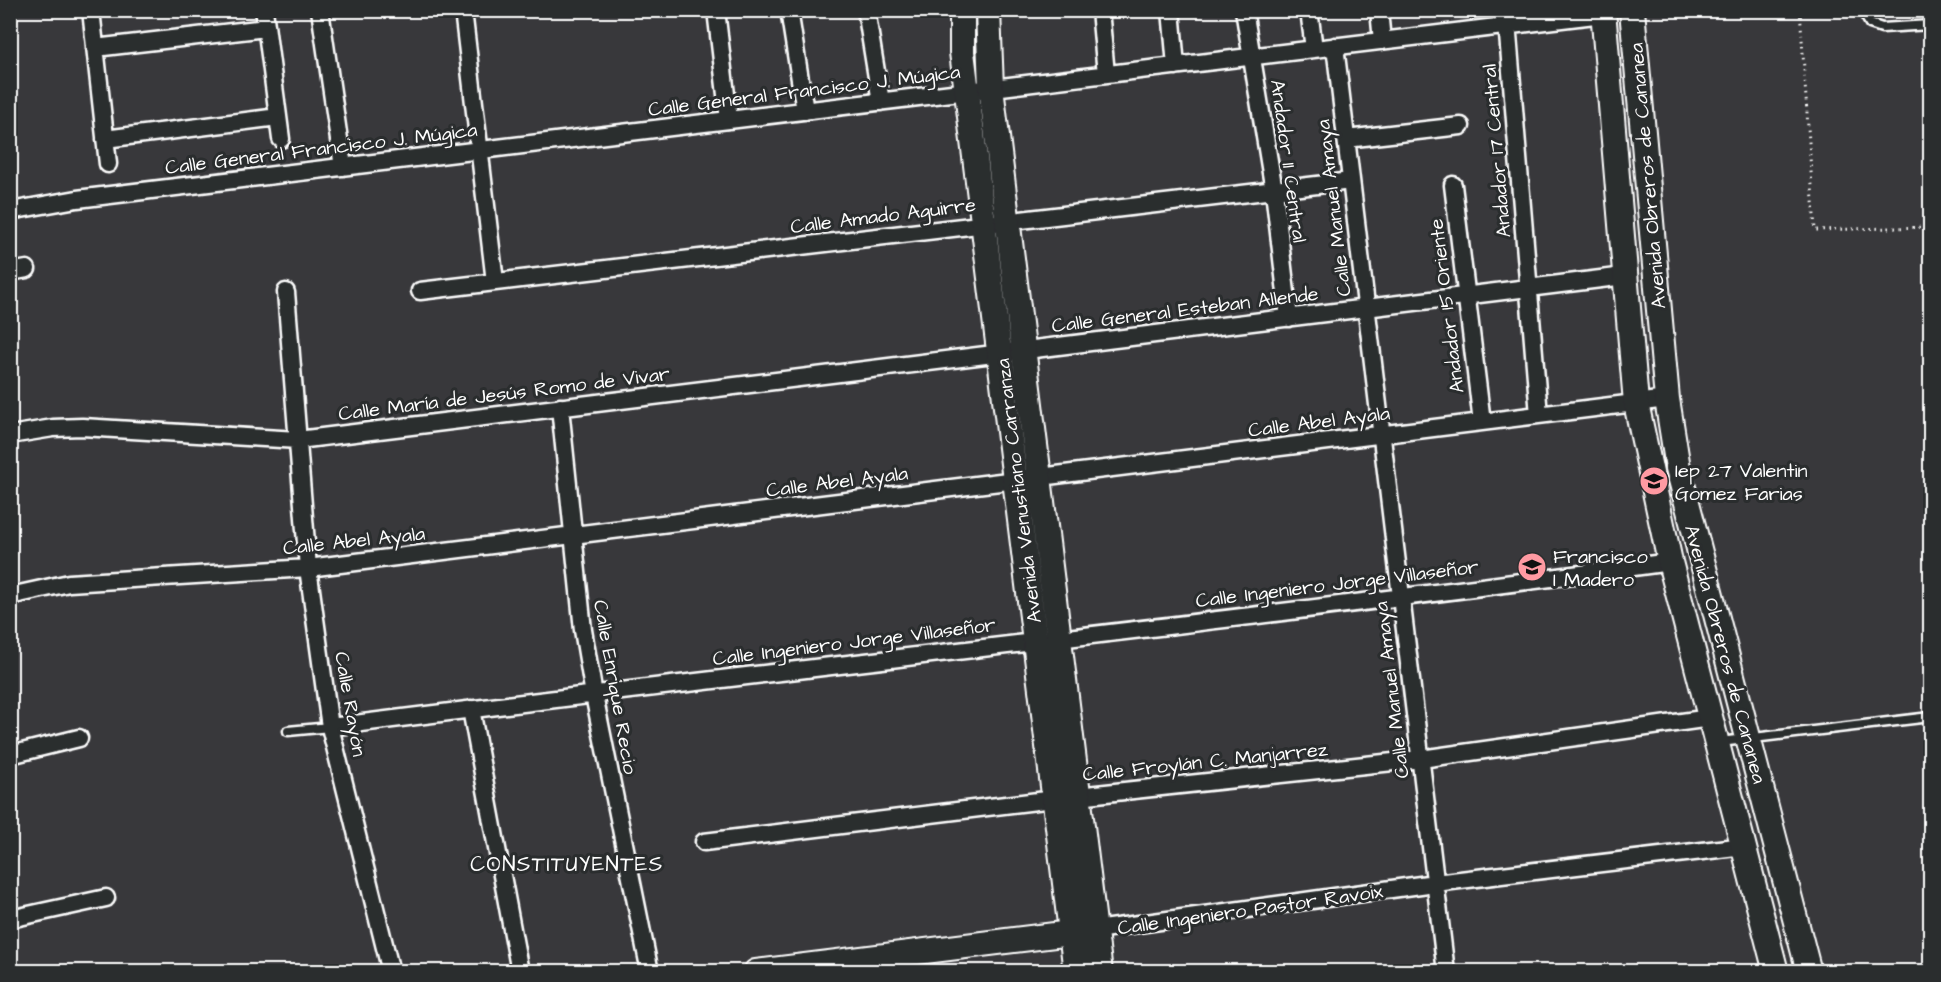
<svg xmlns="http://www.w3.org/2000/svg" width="1941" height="982" font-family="'Architects Daughter',sans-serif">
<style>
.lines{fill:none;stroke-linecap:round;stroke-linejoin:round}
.lane-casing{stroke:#fff;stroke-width:13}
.street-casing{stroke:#fff;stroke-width:21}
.secondary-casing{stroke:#fff;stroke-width:28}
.path{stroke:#fff;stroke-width:3;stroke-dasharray:1.5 4.5;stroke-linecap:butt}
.lane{stroke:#2a2d2e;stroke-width:8}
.street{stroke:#2a2d2e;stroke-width:16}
.secondary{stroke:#2a2d2e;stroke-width:24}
.labels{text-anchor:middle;stroke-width:6;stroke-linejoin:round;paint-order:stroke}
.street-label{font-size:20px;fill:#fff;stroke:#2a2d2e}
.poi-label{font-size:20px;fill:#fff;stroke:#2a2d2e;text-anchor:start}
.neighbourhood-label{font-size:21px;letter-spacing:1.5px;fill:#fff;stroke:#2a2d2e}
</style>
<rect width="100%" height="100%" fill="#38383b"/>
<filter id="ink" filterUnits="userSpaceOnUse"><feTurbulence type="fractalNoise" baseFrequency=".0167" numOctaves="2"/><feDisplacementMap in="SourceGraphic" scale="12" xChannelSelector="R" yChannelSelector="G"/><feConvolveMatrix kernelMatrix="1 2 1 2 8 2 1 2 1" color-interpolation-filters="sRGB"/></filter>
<g filter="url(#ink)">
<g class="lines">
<g class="lane-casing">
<path id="lane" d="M1862,10L1870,24L1882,28L1930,25
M288,731L330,727
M1720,742L1930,717"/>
</g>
<g class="street-casing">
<path id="street" d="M91,10L108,164
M264,10L281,139
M320,10L343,167
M463,10L495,282
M716,10L729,120
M789,10L805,111
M866,10L881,102
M1100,10L1106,74
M1171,10L1176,66
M1244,10L1274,191L1289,318
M1309,10L1314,49
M1379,10L1382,41
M1506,10L1539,415
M1335,46L1446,972
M95,48L266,28
M105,139L278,117
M1346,139L1461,126
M1453,185L1482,422
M10,211L77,199L1603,14
M10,272L27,269
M420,291L1351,181
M286,292L308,568L330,727L391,972
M560,407L583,630L594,695L650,972
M10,435L53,428L82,427L298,440L1625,276
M10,596L69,583L308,568L1667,399
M471,709L520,972
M330,727C776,670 1224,623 1670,562
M10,755L79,738
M704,842L1078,796L1421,759L1710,718
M10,919L106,898
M1095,930L1435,883L1744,846"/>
</g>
<g class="secondary-casing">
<path id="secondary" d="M962,10V52L1076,972
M988,10L991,88L1100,972
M1603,10L1636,403L1670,562L1776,972
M1632,10L1667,399L1678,468L1809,972
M756,972L1087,931"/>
</g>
<path class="path" d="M1800,10L1815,230L1930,227"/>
<use href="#lane" class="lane"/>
<use href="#street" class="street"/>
<use href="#secondary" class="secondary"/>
</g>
</g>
<defs>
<g id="school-disc" transform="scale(1.5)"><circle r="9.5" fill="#ff9aa2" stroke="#2a2d2e"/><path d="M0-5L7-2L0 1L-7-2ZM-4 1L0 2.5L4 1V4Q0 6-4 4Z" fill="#111"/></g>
</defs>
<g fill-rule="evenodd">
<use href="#school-disc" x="1654" y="481"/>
<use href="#school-disc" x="1532" y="567"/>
</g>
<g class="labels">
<g class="street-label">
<text transform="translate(804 90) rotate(-7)" y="7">Calle General Francisco J. Múgica</text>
<text transform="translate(321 148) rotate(-7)" y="7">Calle General Francisco J. Múgica</text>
<text transform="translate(1496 151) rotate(-95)" y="7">Andador 17 Central</text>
<text transform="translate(1289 161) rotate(82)" y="7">Andador 11 Central</text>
<text transform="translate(1647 176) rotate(-95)" y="7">Avenida Obreros de Cananea</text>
<text transform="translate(1333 208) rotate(-97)" y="7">Calle Manuel Amaya</text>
<text transform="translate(883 215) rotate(-7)" y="7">Calle Amado Aguirre</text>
<text transform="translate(1446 306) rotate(-97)" y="7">Andador 15 Oriente</text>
<text transform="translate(1185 309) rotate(-7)" y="7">Calle General Esteban Allende</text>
<text transform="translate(504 393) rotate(-7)" y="7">Calle María de Jesús Romo de Vivar</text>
<text transform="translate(1319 421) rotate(-7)" y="7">Calle Abel Ayala</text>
<text transform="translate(837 481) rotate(-7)" y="7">Calle Abel Ayala</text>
<text transform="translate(1018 491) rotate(-97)" y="7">Avenida Venustiano Carranza</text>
<text transform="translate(354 540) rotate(-6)" y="7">Calle Abel Ayala</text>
<text transform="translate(1337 583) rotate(-7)" y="7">Calle Ingeniero Jorge Villaseñor</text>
<text transform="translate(854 641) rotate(-7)" y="7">Calle Ingeniero Jorge Villaseñor</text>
<text transform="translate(1726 654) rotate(75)" y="7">Avenida Obreros de Cananea</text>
<text transform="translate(616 687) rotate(80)" y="7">Calle Enrique Recio</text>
<text transform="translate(1391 690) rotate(-97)" y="7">Calle Manuel Amaya</text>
<text transform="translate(351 704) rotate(80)" y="7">Calle Rayón</text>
<text transform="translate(1205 761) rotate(-6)" y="7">Calle Froylán C. Manjarrez</text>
<text transform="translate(1250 909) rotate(-8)" y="7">Calle Ingeniero Pastor Ravoix</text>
</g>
<g class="poi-label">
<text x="1675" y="477">Iep 27 Valentin<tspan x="1675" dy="23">Gomez Farias</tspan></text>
<text x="1553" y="563">Francisco<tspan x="1553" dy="23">I Madero</tspan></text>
</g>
<g class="neighbourhood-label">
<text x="567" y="871">CONSTITUYENTES</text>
</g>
</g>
<rect width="1941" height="982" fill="none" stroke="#2a2d2e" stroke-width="36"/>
<rect x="18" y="18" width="1905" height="946" fill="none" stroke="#fff" stroke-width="2" filter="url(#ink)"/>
</svg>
